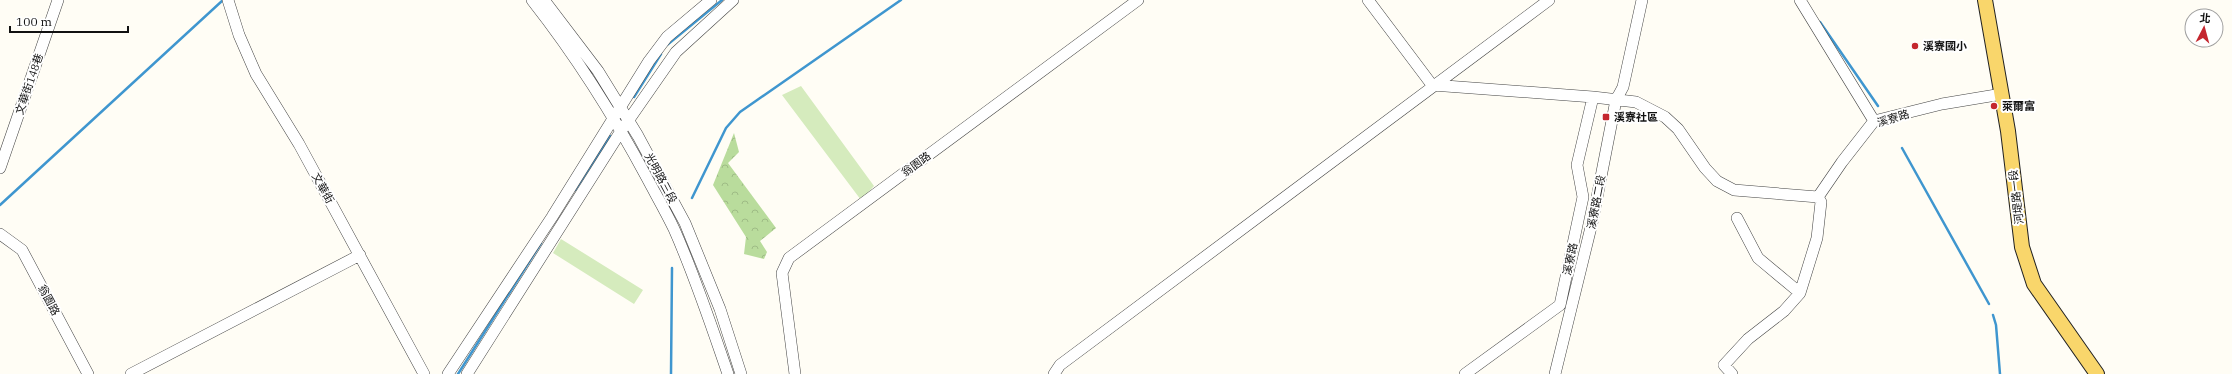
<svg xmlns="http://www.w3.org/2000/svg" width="2232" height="374" font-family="'IBM Plex Serif','Noto Sans TC',serif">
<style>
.grass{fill:#d5ebbd}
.forest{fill:url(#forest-crowns)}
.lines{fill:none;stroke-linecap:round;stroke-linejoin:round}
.stream{stroke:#3f96cf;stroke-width:2.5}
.minor-casing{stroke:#444;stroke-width:12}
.major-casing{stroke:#222;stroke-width:16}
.minor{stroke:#fff;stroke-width:11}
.major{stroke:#f9d66b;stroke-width:14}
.poi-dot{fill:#c4262e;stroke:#fff;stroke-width:1.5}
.labels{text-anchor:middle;stroke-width:4;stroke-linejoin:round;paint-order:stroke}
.poi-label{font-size:11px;font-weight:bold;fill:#111;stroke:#fff;text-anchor:start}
.street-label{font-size:11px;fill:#111;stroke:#fff}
</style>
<defs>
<pattern id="forest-crowns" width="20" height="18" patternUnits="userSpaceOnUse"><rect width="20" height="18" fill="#b9dc9c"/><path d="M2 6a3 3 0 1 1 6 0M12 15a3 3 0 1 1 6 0" fill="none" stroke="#9ebc85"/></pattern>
</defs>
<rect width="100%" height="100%" fill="#fffdf5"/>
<path class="grass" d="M801,86L874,186L861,200L782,95Z
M561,239L643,290L634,304L553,253Z"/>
<path class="forest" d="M734,133L739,152L728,163L776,228L760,241L767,252L764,259L744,254L746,237L713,185Z"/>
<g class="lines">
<path class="stream" d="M1820,22L1878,106
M667,45L722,0
M634,97L661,54
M1902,148L1989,304
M575,190L610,136
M692,198L726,128L740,112L901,0
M0,205L223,0
M1993,315L1996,325L2000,374
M458,374L541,243
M671,374L672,268"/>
<g class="minor-casing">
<path id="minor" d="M228,0L239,35L256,74L299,144L424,374
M532,0C576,56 614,116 647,178C656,195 666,212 674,229C695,276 711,325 728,374
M544,0L598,71L638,136L685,223L720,309L741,374
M1368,0L1432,85L1593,97L1636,102L1665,117L1678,129L1705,168L1717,181L1734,190L1818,197
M1800,0L1874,121
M0,168L58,0
M1818,197L1842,162L1874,121L1942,104L2002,94
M1737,218L1758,258L1800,293
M0,234L22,250L88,374
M131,374L360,255
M448,374L552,217L649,61L667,37L711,0
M467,374L621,131L676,52L733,0
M795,374L782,273L789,258L1138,0
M1054,374L1060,365L1549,0
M1465,374L1560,305L1583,197L1577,165L1593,97
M1555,374L1592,223L1616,100L1623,87L1642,0
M1732,374L1724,365L1748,339L1784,311L1800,293L1817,238L1821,202L1818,197"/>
</g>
<g class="major-casing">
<path id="major" d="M1985,0L2008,131L2022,247L2034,284L2097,374"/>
</g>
<use href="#minor" class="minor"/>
<use href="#major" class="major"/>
</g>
<g class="poi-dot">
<circle cx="1915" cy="46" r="4"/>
<circle cx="1994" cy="106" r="4"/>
<rect x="1602" y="113" width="8" height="8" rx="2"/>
</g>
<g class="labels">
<g class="poi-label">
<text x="1923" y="50">溪寮國小</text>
<text x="2002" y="110">萊爾富</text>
<text x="1614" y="121">溪寮社區</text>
</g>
<g class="street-label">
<text transform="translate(29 84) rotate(-71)" y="4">文華街148巷</text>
<text transform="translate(1893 118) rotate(-17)" y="4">溪寮路</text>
<text transform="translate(916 164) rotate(-36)" y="4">翁園路</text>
<text transform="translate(661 178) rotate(62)" y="4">光明路三段</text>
<text transform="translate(323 188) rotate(61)" y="4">文華街</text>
<text transform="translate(2016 197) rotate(-97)" y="4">河堤路一段</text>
<text transform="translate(1596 202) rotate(-79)" y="4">溪寮路二段</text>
<text transform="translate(1570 259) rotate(-78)" y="4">溪寮路</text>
<text transform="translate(49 300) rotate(62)" y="4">翁園路</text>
</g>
</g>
<g transform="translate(2204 28) rotate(6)"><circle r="19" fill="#ffffff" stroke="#a0a0a0"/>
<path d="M0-3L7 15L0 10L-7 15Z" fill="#c4262e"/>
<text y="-6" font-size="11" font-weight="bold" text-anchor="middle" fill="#111111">北</text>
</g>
<path d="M10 26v6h118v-6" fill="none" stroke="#111111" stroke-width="2"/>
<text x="16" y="26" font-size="12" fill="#111111" stroke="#ffffff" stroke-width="3" paint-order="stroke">100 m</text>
</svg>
